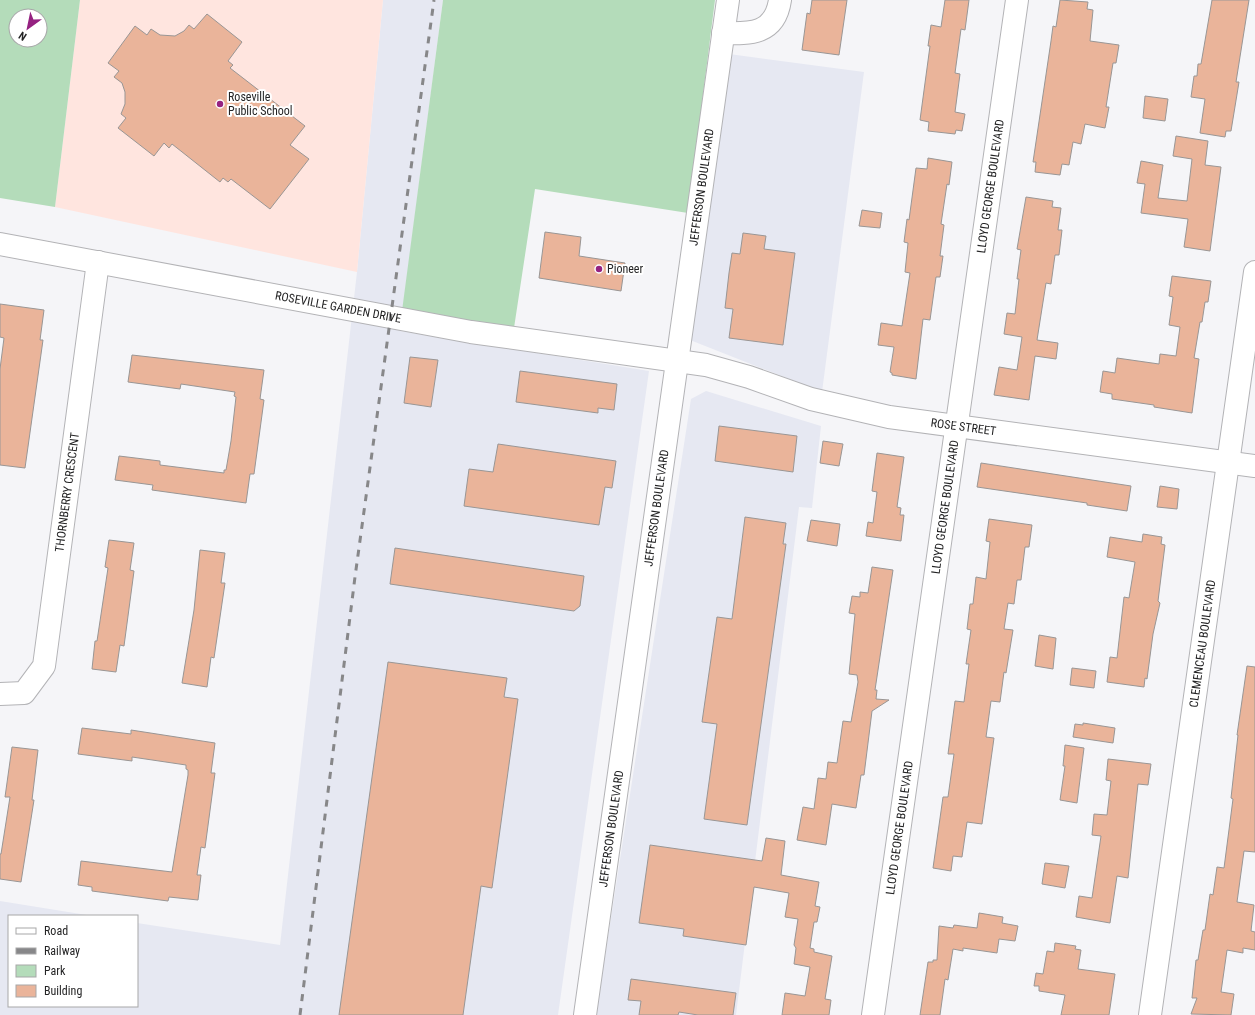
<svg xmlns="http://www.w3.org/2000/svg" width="1255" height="1015" font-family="'Roboto Condensed',sans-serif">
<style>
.built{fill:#e6e8f2}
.education{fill:#ffe5df}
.green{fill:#b4dcba;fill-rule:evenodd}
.building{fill:#eab49a;stroke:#999695}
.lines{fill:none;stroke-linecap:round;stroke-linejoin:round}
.minor-casing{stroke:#b3b3b6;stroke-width:24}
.minor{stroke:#fff;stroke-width:22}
.rail{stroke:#878789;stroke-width:3;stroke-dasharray:7 7;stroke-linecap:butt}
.poi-dot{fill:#952281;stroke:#fff;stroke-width:1.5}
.labels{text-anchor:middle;stroke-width:4;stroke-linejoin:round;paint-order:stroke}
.poi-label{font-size:12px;fill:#242425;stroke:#fff;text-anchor:start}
.street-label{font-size:12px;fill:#242425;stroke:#fff}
</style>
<rect width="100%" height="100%" fill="#f5f5f8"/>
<path class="built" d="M383,0H443L400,331L649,371L558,1015H0V901L93,916H9V1006H137V923L280,945L357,272Z
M729,54L864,72L822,392L690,340Z
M706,391L821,426L812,508L799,507L736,1015H596L691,399Z"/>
<path class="education" d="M80,0H383L357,272L55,207Z"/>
<path class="green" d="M0,0H80L55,207L0,198ZM16,16H40V40H16Z
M443,0H715L688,213L535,189L514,328L402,311Z"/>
<path class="building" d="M812,0H847L839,55L802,50L807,13L810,14Z
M945,0H969L965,30L961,29L955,73L960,74L955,112L965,114L962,131L956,130L955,134L928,131L929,122L920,120L930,46H928L931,25L941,27Z
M1060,0L1088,2L1087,9L1093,10L1090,41L1119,45L1116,63H1113L1106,107H1109L1105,128L1085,124L1081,144L1073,142L1069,165L1062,164L1060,175L1035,172L1036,162H1033L1051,41L1053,26L1056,27Z
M1212,0H1249L1236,82H1239L1231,131H1226L1225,137L1200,133L1205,99L1191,97L1194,76H1197L1198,64H1201Z
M207,14L242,42L228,61L233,65L230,68L305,126L290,145L309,159L270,209L231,179L228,182L223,178L220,182L172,144L169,148L164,143L154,156L118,128L126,118L121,114L125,104V92L122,83L114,77L119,71L108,63L135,26L147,35L151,29L160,35L175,36L184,31L189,25L194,29Z
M1145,96L1168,99L1165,121L1143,118Z
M1176,136L1208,141L1205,165L1221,167L1210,251L1184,247L1188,219L1141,213L1145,184L1137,183L1141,161L1163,165L1158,198L1187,201L1192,159L1173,156Z
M928,158L952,162L949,185L947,184L941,224L944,225L940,256H943L940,277H936L930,320L923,319L916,379L892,375V373L890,372L894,347L878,345L881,323L902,326L910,273L905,272L908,243L904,242L907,219L909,220L916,168L927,169Z
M1026,197L1053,201L1052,207L1061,208L1058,230H1062L1059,255H1055L1051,284L1046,283L1037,340L1058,343L1056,359L1035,356L1029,400L994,395L999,367L1017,370L1022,337L1004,334L1007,313L1015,314L1019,279H1017L1021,250L1017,249Z
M862,210L882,213L880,228L859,226Z
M545,232L581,237L579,256L625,263L621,291L539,278Z
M743,233L766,236L764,249L795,253L783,345L729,338L733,309L725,308L729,273L732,253L740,254Z
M1172,276L1211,281L1208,302H1205L1202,322H1200L1194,358L1199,359L1192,413L1154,407V405L1112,399V394L1100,392L1103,371L1115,373L1117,358L1159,364L1160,354L1176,356L1180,327L1169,325L1173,297L1169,296Z
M0,304L44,310L40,340H43L25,468L0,465V369L4,338L0,337Z
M132,355L264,370L260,399L264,400L254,474H250L246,503L152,490L153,485L115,480L119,456L160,461V465L224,473V470H226L231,441L236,397L234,396L235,392L181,384L180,389L128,382Z
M410,357L438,360L431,407L404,403Z
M520,371L617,384L614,410L598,408V413L516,402Z
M719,426L797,436L793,472L715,461Z
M823,441L843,444L839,466L820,463Z
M498,444L616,461L612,488L605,487L599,525L464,506L469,469L493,472Z
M877,453L904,457L897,507L901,508L900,515H904L901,541L866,536L868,522L873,523L877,492L872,491Z
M981,463L1131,486L1127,511L1087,505V503L977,487Z
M1160,486L1179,489L1177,509L1157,507Z
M745,517L786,523L783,544H786L747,825L704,819L717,724L702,722L717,617L732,619Z
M989,519L1032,525L1029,547H1025L1021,580H1017L1014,604L1008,603L1004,629L1013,630L1006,673L1004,672L1000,702L991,701L986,737L994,738L982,824L967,822L962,857L953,856L951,871L933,868L943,797H948L954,754H948L955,701L964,702L969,664H966L971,630L967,629L970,604H973L976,577L986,579L990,542L986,541Z
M811,520L840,524L837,546L807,541Z
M1143,534L1162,537L1161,544L1165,545L1158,601L1160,603L1153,634L1147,679L1145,678L1144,687L1107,682L1110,657L1117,658L1124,597L1129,598L1135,562L1107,557L1110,537L1142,542Z
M109,540L134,543L130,570L134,571L124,646L120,645L116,672L92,669L95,641H97L108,568L105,567Z
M395,548L584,576L580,606L574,611L390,584Z
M200,550L225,553L221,583H225L214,658L211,657L207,687L182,683L194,610Z
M872,567L893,570L875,690H877L876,699L889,700L872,711L864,775H861L856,808L832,804L826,845L797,840L803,807L814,809L818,778L826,779L828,762L837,763L843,721L851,722L858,682L857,675L849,674L855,614L849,613L852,596L860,597V592L868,593Z
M1039,635L1056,638L1053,669L1035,666Z
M388,662L507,678L504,697L518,699L492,888L481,886L463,1015H339Z
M1247,666L1255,667V852L1244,851L1237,902L1254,905L1251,931L1255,932V950L1243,948V953L1227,950L1221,992L1234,994L1231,1015L1191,1014L1197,998H1192L1196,960H1198L1203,930H1205L1210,894L1213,895L1217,867L1224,868L1233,799L1231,798L1238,735H1237Z
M1072,668L1096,671L1094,688L1070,685Z
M1083,723L1115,728L1113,743L1073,737L1075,724L1083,725Z
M82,728L131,734V730L215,743L211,773H215L205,848L201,847L197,875H201L198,900L169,897L168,901L92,891V887L78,885L81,861L172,872L188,775V770L186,769V765L132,757V761L78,754Z
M1065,745L1084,748L1077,803L1060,800L1065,766H1063Z
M12,747L38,750L32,800H34L21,882L0,879V854H1L10,797H5Z
M1108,759L1151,764L1148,785L1138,784L1128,878L1117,876L1110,923L1076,917L1079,896L1092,898L1101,836L1092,835L1094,814L1107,815L1111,781L1106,780Z
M766,838L785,841L781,875L819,882L815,906L820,907L817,922H814L810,948L814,949V952L832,956L825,999L831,1000L829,1015H782L785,993L805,996L810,967L794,964L796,948L794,945L798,919L785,917L789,893L754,887L746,945L683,936L684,929L639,923L650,845L762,861Z
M1045,863L1069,866L1065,888L1042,884Z
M979,913L1003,917L1002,923L1018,926L1015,941L999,939L997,953L963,948V951L953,949L948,980L945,979L940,1015H920L928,962H933V960H937L939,926L953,928L954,925L977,928Z
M1055,943L1076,946L1075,949L1081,950L1078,969L1115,974L1109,1015H1061L1065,995L1039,991V986H1034L1036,973L1043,974L1047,951L1054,952Z
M631,979L736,993L733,1015H698L679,1012L678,1015H639L641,1001L628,1000Z"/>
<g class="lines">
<g class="minor-casing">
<g id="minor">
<path d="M723,33C751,34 775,34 780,0"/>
<path id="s1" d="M0,244L471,332L706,365L749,377L811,399L889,417L1255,466"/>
<path id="s2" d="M0,694L24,693L44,666L98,262"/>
<path id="s3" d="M585,1015L728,0"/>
<path id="s4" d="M873,1015L1017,0"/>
<path id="s5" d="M1150,1015L1255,272"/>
</g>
</g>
<use href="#minor" class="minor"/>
<path class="rail" d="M300,1015L355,577L434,0"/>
</g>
<g class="poi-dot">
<circle cx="220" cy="104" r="4"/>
<circle cx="599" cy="269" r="4"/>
</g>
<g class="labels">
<g class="poi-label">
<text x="228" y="101">Roseville<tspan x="228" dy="14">Public School</tspan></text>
<text x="607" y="273">Pioneer</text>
</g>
<g class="street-label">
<text dy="4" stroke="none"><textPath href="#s3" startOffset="836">JEFFERSON BOULEVARD</textPath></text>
<text dy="4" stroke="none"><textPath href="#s4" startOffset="837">LLOYD GEORGE BOULEVARD</textPath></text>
<text dy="4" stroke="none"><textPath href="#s1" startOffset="344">ROSEVILLE GARDEN DRIVE</textPath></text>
<text dy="4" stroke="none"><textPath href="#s1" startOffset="982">ROSE STREET</textPath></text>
<text dy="4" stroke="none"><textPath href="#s2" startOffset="233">THORNBERRY CRESCENT</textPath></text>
<text dy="4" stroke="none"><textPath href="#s3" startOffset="512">JEFFERSON BOULEVARD</textPath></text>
<text dy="4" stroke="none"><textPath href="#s4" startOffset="513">LLOYD GEORGE BOULEVARD</textPath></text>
<text dy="4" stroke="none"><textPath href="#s5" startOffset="375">CLEMENCEAU BOULEVARD</textPath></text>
<text dy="4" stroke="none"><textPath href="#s3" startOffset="188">JEFFERSON BOULEVARD</textPath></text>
<text dy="4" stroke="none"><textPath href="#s4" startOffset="189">LLOYD GEORGE BOULEVARD</textPath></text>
</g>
</g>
<rect x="8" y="915" width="130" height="92" fill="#ffffff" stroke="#a7a7a8"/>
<rect x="16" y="928" width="20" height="6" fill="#ffffff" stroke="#a7a7a8"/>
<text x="44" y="935" font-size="12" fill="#242425">Road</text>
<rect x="16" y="948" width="20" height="6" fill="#878789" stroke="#a7a7a8"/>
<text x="44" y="955" font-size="12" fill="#242425">Railway</text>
<rect x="16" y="965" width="20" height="12" fill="#b4dcba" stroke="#a7a7a8"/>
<text x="44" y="975" font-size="12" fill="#242425">Park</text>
<rect x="16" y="985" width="20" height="12" fill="#eab49a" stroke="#a7a7a8"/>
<text x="44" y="995" font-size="12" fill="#242425">Building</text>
<g transform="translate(28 28) rotate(213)"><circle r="19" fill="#ffffff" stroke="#a7a7a8"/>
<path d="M0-3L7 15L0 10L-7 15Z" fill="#952281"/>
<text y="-6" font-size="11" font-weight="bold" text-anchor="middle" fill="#242425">N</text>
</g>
</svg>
